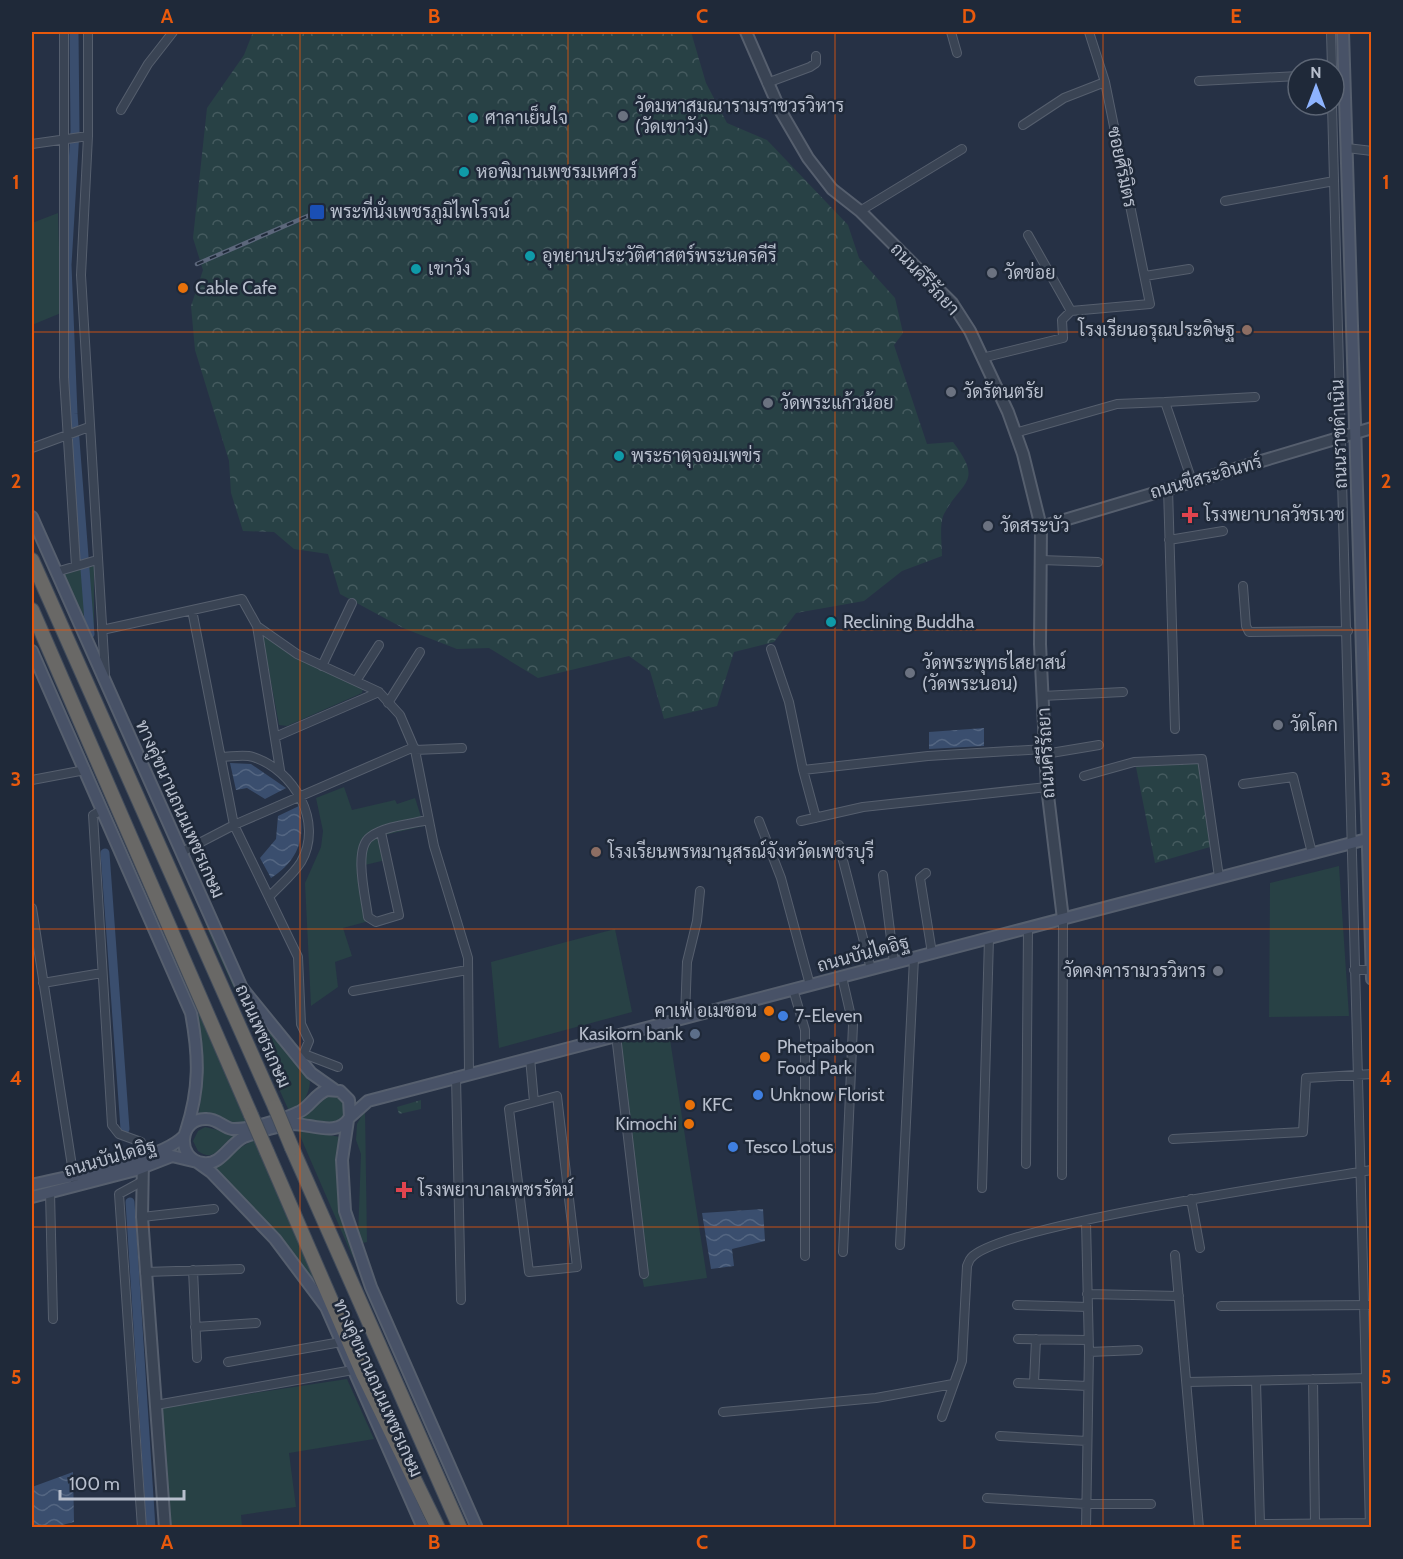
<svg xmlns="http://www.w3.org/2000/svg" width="1403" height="1559" font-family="Cabin,Sarabun,sans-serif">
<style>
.green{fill:#284145}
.forest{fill:url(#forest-crowns)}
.water{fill:url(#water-waves)}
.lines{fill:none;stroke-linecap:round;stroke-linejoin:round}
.canal{stroke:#3a4e6e;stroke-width:9}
.minor-casing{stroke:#565f6e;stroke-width:10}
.tertiary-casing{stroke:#565f6e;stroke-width:14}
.secondary-casing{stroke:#565f6e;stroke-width:14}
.trunk-casing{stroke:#424c5b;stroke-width:16}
.minor{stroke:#3a4454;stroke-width:8}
.tertiary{stroke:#3a4454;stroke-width:10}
.secondary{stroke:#485267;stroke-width:10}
.trunk{stroke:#696866;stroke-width:14}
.rail-casing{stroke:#5c677b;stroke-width:4.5}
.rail{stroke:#1f2939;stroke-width:2;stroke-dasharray:7;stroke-linecap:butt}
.trunk-bridge-casing{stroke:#424c5b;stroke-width:16;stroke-linecap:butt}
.trunk-bridge{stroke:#696866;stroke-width:14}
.grid{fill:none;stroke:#e8590c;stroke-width:1.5;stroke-opacity:0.55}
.worship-dot{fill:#6b7280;stroke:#1f2939;stroke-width:2}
.culture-dot{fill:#0f9aa8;stroke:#1f2939;stroke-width:2}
.transit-dot{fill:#1a4fb4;stroke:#1f2939;stroke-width:2}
.food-dot{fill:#e8710a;stroke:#1f2939;stroke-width:2}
.education-dot{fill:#8d6e63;stroke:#1f2939;stroke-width:2}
.health-dot{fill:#e0444e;stroke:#1f2939;stroke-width:2}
.shop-dot{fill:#3f7fe0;stroke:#1f2939;stroke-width:2}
.service-dot{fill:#5c6f8a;stroke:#1f2939;stroke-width:2}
.labels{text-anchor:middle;stroke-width:5;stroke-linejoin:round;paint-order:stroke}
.poi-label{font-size:18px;fill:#b8bfcd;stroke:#1f2939;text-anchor:start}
.street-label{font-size:18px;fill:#b8bfcd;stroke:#1f2939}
.neatline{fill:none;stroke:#e8590c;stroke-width:2}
.grid-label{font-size:20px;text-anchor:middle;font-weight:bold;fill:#e8590c}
</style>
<defs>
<pattern id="forest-crowns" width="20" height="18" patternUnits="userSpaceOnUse" patternTransform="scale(1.5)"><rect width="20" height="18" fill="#284145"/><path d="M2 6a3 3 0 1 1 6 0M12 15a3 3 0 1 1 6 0" fill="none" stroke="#455b5f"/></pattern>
<pattern id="water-waves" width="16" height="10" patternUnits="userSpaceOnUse" patternTransform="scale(1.5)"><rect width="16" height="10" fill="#3a4e6e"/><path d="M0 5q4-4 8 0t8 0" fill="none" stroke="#546682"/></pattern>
</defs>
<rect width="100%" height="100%" fill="#263145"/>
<path class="green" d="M58,213L61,313L32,325V223Z
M94,563V636L62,572Z
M265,636L296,658L363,688L362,693L287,726L279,725L263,639Z
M344,787L352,810L395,800L397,804L415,798L424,826L385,835L390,859L365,865L373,920L343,928L352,956L335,962L338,987L311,1006L305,883L321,847L323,831L316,798Z
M1339,866L1349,1016L1269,1017L1270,883Z
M203,920L235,982L310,1082C309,1096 302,1105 289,1111Z
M615,929L632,1012L499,1048L491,962Z
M177,967L222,1057L246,1114V1123C229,1125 216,1114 199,1113C207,1052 200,1023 177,967Z
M669,1033L707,1278L644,1287L642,1277L648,1275L618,1039L639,1036L641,1041Z
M328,1095C342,1096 349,1107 341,1119L329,1124L301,1119L321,1098Z
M365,1110L367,1242L363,1243L358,1236L361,1154L356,1140L357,1124Z
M205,1127L231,1133L246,1132C241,1134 236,1136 232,1138C219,1146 215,1163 198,1151L193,1141L198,1131Z
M297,1129L340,1137C333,1182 342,1216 354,1260Z
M254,1140L261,1152L335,1316L296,1258L265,1220L213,1167L223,1164L232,1152Z
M347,1379L374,1439L289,1453L296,1507L241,1515L242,1527H169L161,1407Z"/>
<path class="forest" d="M253,32H691L706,83L727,123L767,140L848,225L859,258L895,298L903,333L894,345L927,444L953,442C984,483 962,480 944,514C939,524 942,545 942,556L902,571L864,601L796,613L774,642L734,652L717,706L664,719L650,671L629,656L538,678L489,648L457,649L403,628L340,594L328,554L294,549L274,532L243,531L231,493L229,461L195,350L191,306L203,270L193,238L207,108L244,55Z
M1198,763L1210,847L1155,863L1136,767Z
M421,1100V1109L399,1114L397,1107Z"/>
<path class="water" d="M984,728V746L929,749V732Z
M230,763L251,764L286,788L265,799L247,788L236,790Z
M299,806C306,837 299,860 271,878L260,858L276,839L278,816Z
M763,1209L765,1241L732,1249L734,1266L711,1269L702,1213Z
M73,1472L74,1522L54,1527H32V1487Z"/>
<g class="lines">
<path class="canal" d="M74,32L75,131L67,265L73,414L90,634
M105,853L125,1129
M130,1202L151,1528"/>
<g class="minor-casing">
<path id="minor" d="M64,32V377L76,566
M88,32V136L81,275L105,674
M951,32L957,53
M1331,32L1332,69
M1199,81L1298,76
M767,83L810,67L816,63V56
M1332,105L1370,1528
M121,110L148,64L173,32
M1023,125L1064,98L1105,82
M32,144L88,136
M1347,148L1372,151
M1225,201L1334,181
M860,211L962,149
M1028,235L1071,311
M1145,276L1189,269
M982,358L1063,338L1062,320L1071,311L1150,304L1105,82L1089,32
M1165,402L1255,397
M1015,433L1117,404L1165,402L1192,481
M32,448L89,427
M1168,488L1175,729
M1169,540L1223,531
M1041,560L1098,562
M56,572L97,560
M1243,586L1246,626L1249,632L1348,631
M192,610L234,825L298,957L301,1024L309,1041L301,1060
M257,626L280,770
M102,630L242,599L257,626L297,654L379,692L400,715L415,750L434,846L468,958L469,1074
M771,649L789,702L803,770L816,818
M322,666L352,603
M356,681L379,645
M1042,696L1123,692
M388,703L420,652
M275,737L379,692
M415,750L462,748
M1045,754L1099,745
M221,757C231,757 244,754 253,757C294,770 324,822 301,862C293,875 279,886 269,897
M803,770L928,756L1045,749
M1084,776L1134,762L1202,759L1219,877
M32,780L85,770
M1243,784L1293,777L1312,853
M102,810L93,815L112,1125L119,1134L141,1142L143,1156
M759,821L781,878L810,985
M801,821L863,807L1047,787
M381,832L399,915L376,922L368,917C366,899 353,849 370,837C385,826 410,824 428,820
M839,845L871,969
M182,852L234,825L414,747
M926,873L920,878L932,953
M883,875L894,963
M32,908L74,1179
M1354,970H1371
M842,977L853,1025L843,1252
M43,983L102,973
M793,989L805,1030V1256
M353,991L467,970
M685,1017L687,962L697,921L700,891
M616,1035L644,1274
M304,1054L338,1067
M530,1058L534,1102
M456,1077L461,1300
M557,1096L577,1267L529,1272L509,1109Z
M1173,1139L1303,1132L1306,1078L1372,1074
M1026,1164L1028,928
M1062,1175L1063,919
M141,1182L119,1194L142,1528
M982,1188L989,938
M50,1192L53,1319
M1191,1199L1200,1248
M142,1217L214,1209
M900,1245L914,958
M1175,1255L1199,1528
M193,1270L197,1358
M145,1272L240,1269
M1087,1294L1179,1296
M1017,1305L1088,1307
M1221,1306L1372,1305
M195,1327L256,1323
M1018,1339L1088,1340
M1089,1352L1138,1350
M228,1362L341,1342
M1313,1379L1315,1523
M1256,1381L1260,1524L1372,1523
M1187,1382L1370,1378
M1018,1383L1088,1386
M1034,1383L1036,1339
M156,1405L353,1370
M723,1412L876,1398L953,1384
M942,1417L962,1361L967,1266C968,1264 969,1260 971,1258C998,1225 1312,1180 1372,1170
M1000,1436L1087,1441
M987,1498L1086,1504H1151
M1086,1528L1089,1352L1086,1221"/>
</g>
<g class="tertiary-casing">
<path id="tertiary" d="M746,32L780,110L808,158L832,189L860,211L952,303L970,331L1008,412L1023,454L1041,527L1040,644L1047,787L1063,919
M1041,527L1372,428
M143,1160L142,1217L165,1528"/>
</g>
<g class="secondary-casing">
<path id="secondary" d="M1343,32L1372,979
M32,517L242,988L311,1073L335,1090
M32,651L191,1013C199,1056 200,1088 186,1131
M327,1090L340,1091L349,1100L350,1117C336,1141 305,1119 283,1125C270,1129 256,1132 244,1137C229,1144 221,1166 203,1163C175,1159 179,1117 207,1119C217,1119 223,1127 232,1129C247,1130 286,1119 299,1112C310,1107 315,1094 327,1090Z
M350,1117L368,1101L1367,839
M348,1120L342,1160L345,1211L371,1287L477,1528
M32,1185C68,1176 160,1161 184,1136
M32,1197L136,1170L172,1156L197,1162L211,1172L275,1239L326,1307L423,1528"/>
</g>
<g class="trunk-casing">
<path id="trunk" d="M32,560L275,1107
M32,610L251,1115
M292,1148L460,1528
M267,1152L363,1374L438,1528"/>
</g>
<use href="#minor" class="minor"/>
<use href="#tertiary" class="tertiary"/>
<use href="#secondary" class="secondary"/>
<use href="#trunk" class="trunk"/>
<g class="rail-casing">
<path id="rail" d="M197,264L317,212"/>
</g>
<use href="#rail" class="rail"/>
<g class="trunk-bridge-casing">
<path id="trunk-bridge" d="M275,1107L292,1148
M251,1115L267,1152"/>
</g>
<use href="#trunk-bridge" class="trunk-bridge"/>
</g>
<path class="grid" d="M300,32V1528M568,32V1528M835,32V1528M1103,32V1528M32,332H1372M32,630H1372M32,929H1372M32,1227H1372"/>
<g class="worship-dot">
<circle cx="623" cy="116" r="6"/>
<circle cx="992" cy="273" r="6"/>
<circle cx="951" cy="392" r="6"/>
<circle cx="768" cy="403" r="6"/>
<circle cx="988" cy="526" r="6"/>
<circle cx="910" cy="673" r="6"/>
<circle cx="1278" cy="725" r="6"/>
<circle cx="1218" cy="971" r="6"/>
</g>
<g class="culture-dot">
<circle cx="473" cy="118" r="6"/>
<circle cx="464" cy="172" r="6"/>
<circle cx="530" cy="256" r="6"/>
<circle cx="416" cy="269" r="6"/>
<circle cx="619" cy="456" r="6"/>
<circle cx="831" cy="622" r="6"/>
</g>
<rect class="transit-dot" x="309" y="204" width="16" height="16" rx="3"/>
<g class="food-dot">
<circle cx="183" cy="288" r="6"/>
<circle cx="769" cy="1011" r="6"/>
<circle cx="765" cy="1057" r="6"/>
<circle cx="690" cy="1105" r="6"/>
<circle cx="689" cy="1124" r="6"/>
</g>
<g class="education-dot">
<circle cx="1247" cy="330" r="6"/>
<circle cx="596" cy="852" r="6"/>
</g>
<g class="health-dot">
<path d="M1187 506h6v6h6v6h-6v6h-6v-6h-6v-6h6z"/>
<path d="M401 1181h6v6h6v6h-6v6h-6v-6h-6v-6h6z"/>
</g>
<g class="shop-dot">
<circle cx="783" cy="1016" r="6"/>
<circle cx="758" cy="1095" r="6"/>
<circle cx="733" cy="1147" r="6"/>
</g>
<circle class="service-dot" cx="695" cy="1034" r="6"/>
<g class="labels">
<g class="poi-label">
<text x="635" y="112">วัดมหาสมณารามราชวรวิหาร<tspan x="635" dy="21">(วัดเขาวัง)</tspan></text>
<text x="485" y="124">ศาลาเย็นใจ</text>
<text x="476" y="178">หอพิมานเพชรมเหศวร์</text>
<text x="330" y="218">พระที่นั่งเพชรภูมิไพโรจน์</text>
<text x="542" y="262">อุทยานประวัติศาสตร์พระนครคีรี</text>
<text x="428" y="275">เขาวัง</text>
<text x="1004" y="279">วัดข่อย</text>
<text x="195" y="294">Cable Cafe</text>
<text x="1235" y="336" text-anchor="end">โรงเรียนอรุณประดิษฐ</text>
<text x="963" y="398">วัดรัตนตรัย</text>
<text x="780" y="409">วัดพระแก้วน้อย</text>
<text x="631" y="462">พระธาตุจอมเพข่ร</text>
<text x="1204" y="521">โรงพยาบาลวัชรเวช</text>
<text x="1000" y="532">วัดสระบัว</text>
<text x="843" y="628">Reclining Buddha</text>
<text x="922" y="669">วัดพระพุทธไสยาสน์<tspan x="922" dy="21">(วัดพระนอน)</tspan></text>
<text x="1290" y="731">วัดโคก</text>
<text x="608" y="858">โรงเรียนพรหมานุสรณ์จังหวัดเพชรบุรี</text>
<text x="1206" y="977" text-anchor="end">วัดคงคารามวรวิหาร</text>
<text x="757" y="1017" text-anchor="end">คาเฟ่ อเมซอน</text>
<text x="795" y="1022">7-Eleven</text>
<text x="683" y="1040" text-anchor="end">Kasikorn bank</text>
<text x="777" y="1053">Phetpaiboon<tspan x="777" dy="21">Food Park</tspan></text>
<text x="770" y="1101">Unknow Florist</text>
<text x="702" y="1111">KFC</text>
<text x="677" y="1130" text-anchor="end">Kimochi</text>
<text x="745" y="1153">Tesco Lotus</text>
<text x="418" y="1196">โรงพยาบาลเพชรรัตน์</text>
</g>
<g class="street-label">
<text transform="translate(1122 167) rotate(78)" y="6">ซอยศิริมิตร</text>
<text transform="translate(925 279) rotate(47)" y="6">ถนนคีรีรัถยา</text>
<text transform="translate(1339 434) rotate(-92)" y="6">ถนนราชดำเนิน</text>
<text transform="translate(1206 477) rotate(-16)" y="6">ถนนขีสระอินทร์</text>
<text transform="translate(1046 753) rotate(-93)" y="6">ถนนคีรีรัถยา</text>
<text transform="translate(180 809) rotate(66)" y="6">ทางคู่ขนานถนนเพชรเกษม</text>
<text transform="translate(863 954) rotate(-15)" y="6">ถนนบันไดอิฐ</text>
<text transform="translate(263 1036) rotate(66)" y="6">ถนนเพชรเกษม</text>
<text transform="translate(110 1158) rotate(-16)" y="6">ถนนบันไดอิฐ</text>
<text transform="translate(378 1388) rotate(66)" y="6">ทางคู่ขนานถนนเพชรเกษม</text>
</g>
</g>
<rect width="1403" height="1559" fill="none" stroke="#1f2939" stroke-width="66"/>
<g transform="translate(1316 87)"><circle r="28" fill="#1f2939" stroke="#5c6574" stroke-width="1.5"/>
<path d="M0-4.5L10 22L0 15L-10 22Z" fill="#8db3fe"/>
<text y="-9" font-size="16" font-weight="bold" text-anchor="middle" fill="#b8bfcd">N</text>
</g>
<path d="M60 1490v9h124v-9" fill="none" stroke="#b8bfcd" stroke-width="3"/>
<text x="69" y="1490" font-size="18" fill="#b8bfcd" stroke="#1f2939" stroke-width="4.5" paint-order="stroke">100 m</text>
<rect x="33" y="33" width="1337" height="1493" class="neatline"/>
<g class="grid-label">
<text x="167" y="23">A</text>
<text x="434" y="23">B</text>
<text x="702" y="23">C</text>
<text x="969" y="23">D</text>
<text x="1236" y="23">E</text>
<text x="16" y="189">1</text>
<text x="1386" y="189">1</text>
<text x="16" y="488">2</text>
<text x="1386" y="488">2</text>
<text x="16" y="786">3</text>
<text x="1386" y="786">3</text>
<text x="16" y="1085">4</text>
<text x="1386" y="1085">4</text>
<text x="16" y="1384">5</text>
<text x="1386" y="1384">5</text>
<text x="167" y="1549">A</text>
<text x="434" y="1549">B</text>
<text x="702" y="1549">C</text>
<text x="969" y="1549">D</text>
<text x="1236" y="1549">E</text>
</g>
</svg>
